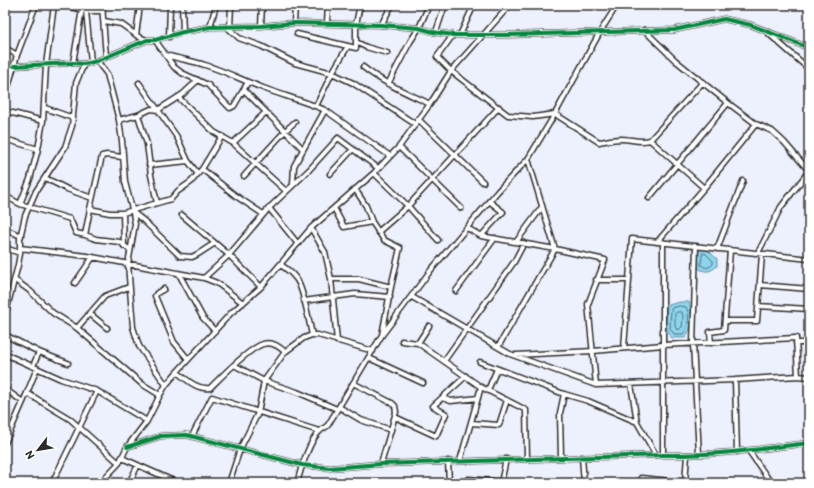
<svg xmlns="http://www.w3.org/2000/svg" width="814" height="488" font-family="Itim,sans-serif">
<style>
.water{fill:#8dd5ef;stroke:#6691a1}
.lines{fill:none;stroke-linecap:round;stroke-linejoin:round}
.shore{stroke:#526f79;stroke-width:1}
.street-casing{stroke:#2b2b2b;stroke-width:7}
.street{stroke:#fff;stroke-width:4}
.cycleway-casing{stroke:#fff;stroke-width:6}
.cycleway{stroke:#00873e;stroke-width:4}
</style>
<rect width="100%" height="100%" fill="#edf1fd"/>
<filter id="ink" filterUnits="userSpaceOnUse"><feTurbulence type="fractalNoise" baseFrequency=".025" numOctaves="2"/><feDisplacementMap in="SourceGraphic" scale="8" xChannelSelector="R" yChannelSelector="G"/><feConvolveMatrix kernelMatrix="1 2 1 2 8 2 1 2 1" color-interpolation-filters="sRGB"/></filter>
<g filter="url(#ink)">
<path class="water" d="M700,249H707L717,259V266C710,272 706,273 698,268V252Z
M680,302H689C693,315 693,327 685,338H672C664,330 666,318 667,307L668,305Z"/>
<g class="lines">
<path class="shore" d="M703,253L706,254L713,261V264C709,268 706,269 701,265Z
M680,306L686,307C690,315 689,327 683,334H674L670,328L671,310L672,308Z
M677,312H682L683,317L682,327L678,330L675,327V314Z"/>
<g class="street-casing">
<path id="street" d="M64,5L86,11H103
M102,5L106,57
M182,5L183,32
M5,10L7,5
M86,11L91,62
M104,21L121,24L139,37L147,40
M294,23L295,5
M327,23L328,5
M381,25L392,5
M261,26L262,5
M210,27L216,5
M228,28L239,38L261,46L295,63L332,73L353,83L415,124
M230,28L231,5
M644,30L675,60L728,103L756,124L772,131L784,142L809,171
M436,32L445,5
M297,34L356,48V24L360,5
M769,34L809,69
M136,35L140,5
M453,35L437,57L451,71L508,115L533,117L555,114L599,142C606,141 613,139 621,139C631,139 640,143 650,140L703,82
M460,35L474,5
M169,37L170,5
M155,40L174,67L182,73L208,85L230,108L234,106L248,82
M356,42L366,47L387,53
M5,48L17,55
M166,55C179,59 193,61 205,65C225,71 244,81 263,88C284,96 305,101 325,110L390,156
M97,61L107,74L119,120L122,141L125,182L133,213L135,224L128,264L133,327L139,346L166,385
M73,63L82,9
M14,66L73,63L84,64L97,61L147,40H155L183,32L210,27L261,26L294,23L381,25L419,28L433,32L453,35H508L674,30L724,19L751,25L809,48
M363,67C383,83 407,93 430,104
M5,68L13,69
M139,83L177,137L188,161L198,174
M388,84L410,42L419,28L429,5
M244,90L303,149
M178,97L214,132L233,143L286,191
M5,98L17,55L36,5
M316,106L332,73L348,46
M45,108L73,118
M5,111L43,121
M138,115L147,144L151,175L157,203
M418,119L483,182
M119,120L138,115L151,109L158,110L183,94L198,80
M5,139L38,149
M650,140L704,188
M233,143L266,112
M399,147L461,208
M122,157L107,155L102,156L90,209L110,213H123L171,199L178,191L191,182L202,169L222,136
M149,165L188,161
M202,169L236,196L263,214
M374,173L408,206L438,240
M330,174L353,149
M244,176L285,131L295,122
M45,178L67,189L92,198
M293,184L294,166L325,110
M355,189L366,206L372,222L384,240L400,248L391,287L382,335
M5,196L20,204L70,219L76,233L85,235
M649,198L728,103
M20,204L30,179L38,149L43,121L46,65L54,5
M269,208L298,244
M334,208L344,227L372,222
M90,209L85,235L96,239L120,242L130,250
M123,213L124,246
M134,213L144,221L180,256L192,257L198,254L215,243
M182,215L229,255L261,287
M311,228L325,252L331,279L337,341
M467,228L481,236L555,249L605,260L588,304L596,385
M5,229L21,236
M378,232L408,206L499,107
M481,236L503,212L489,201
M516,242L542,207
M657,242L704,188L756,124
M696,246L693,344L699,454
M5,248L20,253
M20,248L87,256L204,278L217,283L243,303
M717,249L743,181
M758,253L781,207L809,171
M281,265C287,269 293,274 297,280C304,291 309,321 312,335
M179,274L203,318L215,331
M204,278L229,255L269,208L309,170L338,138L378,168
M331,279H359L391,287
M15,280L30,291L53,313L77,328L142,384L160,395
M596,280H629
M75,283L93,257
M760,285L809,289
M164,289L157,293L155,296L174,342L188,359
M456,291L495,238
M412,297L510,354L596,385L735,380L798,376L809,377
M304,301L355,294L390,297
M758,306L809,309
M89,313L107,328
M5,316L18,265L20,253V238L25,216L36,191L65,147L72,126L76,83L84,64
M725,321H757L762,254
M77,328L105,296L129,287
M5,335L39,352L33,366
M402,341L418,343L481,387L526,410L527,459
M418,343L429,326
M711,343L710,332L724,330L730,250
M796,343H809
M498,347L555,249L528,159
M624,348L632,239L809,259
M39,352L68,363
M5,354L61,379L97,391L147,421
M516,355L593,351L663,345L796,338L798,376
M369,358L423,383
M444,361L514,262L524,243
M480,362L564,394L588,401L637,422
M234,365L264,381L297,392L337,409
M177,372C186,379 197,390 210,388C221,377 249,348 263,344C272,341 279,346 285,352
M735,380L737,452
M353,383L392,403L395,406L396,412L381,464
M631,384L637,422L656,455
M5,389L23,402
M488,390L497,369
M27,393L37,368
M442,398L451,401L478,398
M339,407L361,420L391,430
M395,417L436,436L446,414L433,406L466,376
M471,423L499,425L507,400
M192,436L212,397L319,431
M5,443L27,393L70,419L119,463
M127,447L161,436L187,435L302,465L330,468L381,464L663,455C712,456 761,449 809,443
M749,451L771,483
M663,455V242
M582,457L584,483
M122,458L178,483
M561,458L560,413L564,394
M448,461L449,483
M460,461L481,387
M469,479L501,482
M52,483L97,391
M100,483L119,463L127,447L147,421L160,395L166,385L177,372L231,313L261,287L311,228L374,173L399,147L430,104L451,71L510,5
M129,483L138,465
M229,483L240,449L258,413L264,381L285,352L304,338L312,335H318L373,351
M297,483C300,471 310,439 320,431C322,429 325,428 328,425L382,335L431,270L498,191L528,159L555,114L600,32L617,5
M501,483L506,459
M641,483V478L689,483
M685,483L687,455
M762,483L768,479"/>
</g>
<use href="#street" class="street"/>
<g class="cycleway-casing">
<path id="cycleway" d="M14,66L73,63L84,64L97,61L147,40H155L183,32L210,27L261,26L294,23L381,25L419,28L433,32L453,35H508L674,30L724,19L751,25L809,48
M127,447L161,436L187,435L302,465L330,468L381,464L663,455C712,456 761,449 809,443"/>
</g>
<use href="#cycleway" class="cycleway"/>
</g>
</g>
<rect width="814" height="488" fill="none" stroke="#fff" stroke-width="20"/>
<rect x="10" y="10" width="794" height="468" fill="none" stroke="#2b2b2b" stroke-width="1.5" filter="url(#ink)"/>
<g transform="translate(38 450) rotate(239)" stroke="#ffffff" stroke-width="3" paint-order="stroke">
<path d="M0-3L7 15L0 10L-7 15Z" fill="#2b2b2b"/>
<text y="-6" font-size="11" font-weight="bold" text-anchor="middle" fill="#2b2b2b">N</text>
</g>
</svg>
